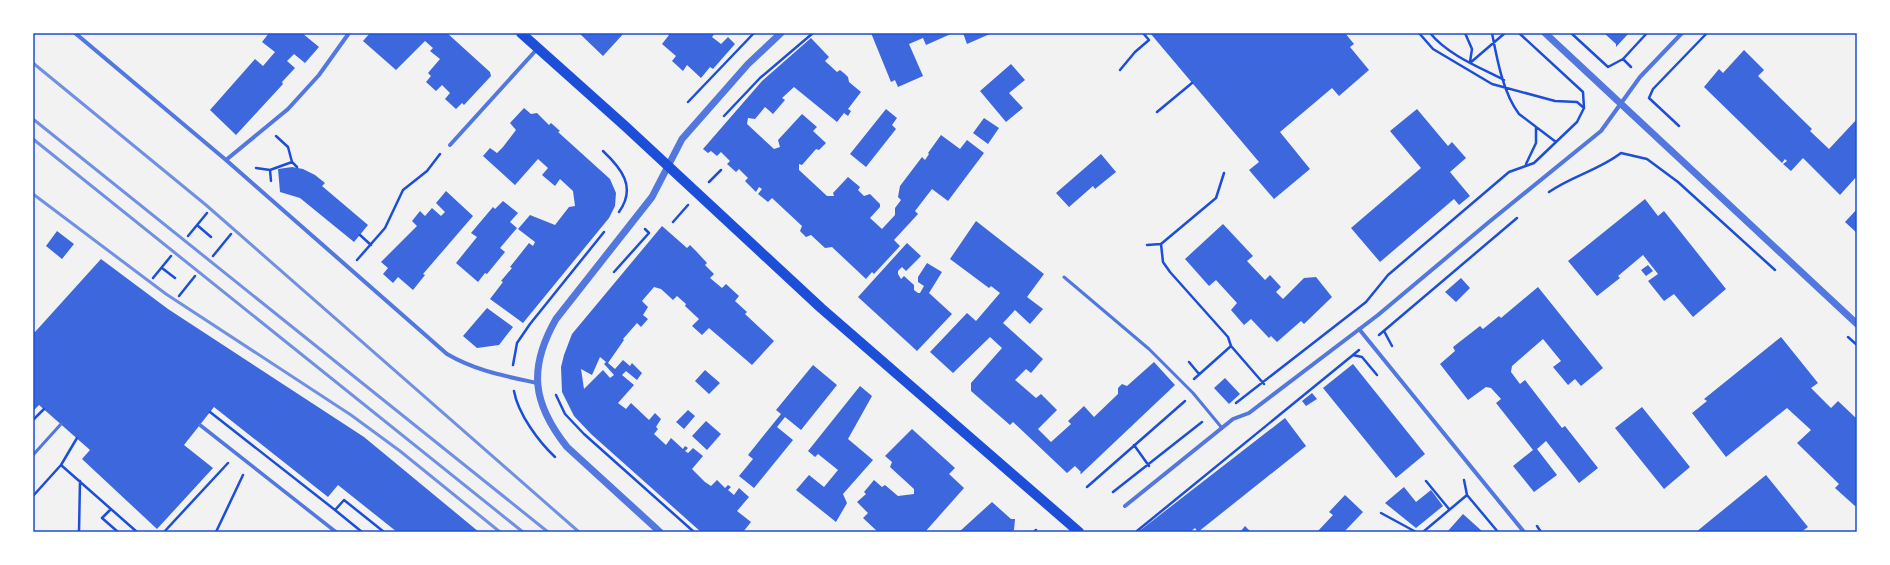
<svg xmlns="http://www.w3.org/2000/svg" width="1890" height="565" font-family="'Space Grotesk',sans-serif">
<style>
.building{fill:#3d67dc;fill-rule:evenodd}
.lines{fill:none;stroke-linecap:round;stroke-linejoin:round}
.path{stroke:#1d4ed8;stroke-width:2.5}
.service{stroke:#5277de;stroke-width:3}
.pedestrian{stroke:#5277de;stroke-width:3.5}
.minor{stroke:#5277de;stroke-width:4}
.tertiary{stroke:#5277de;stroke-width:7}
.primary{stroke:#1d4ed8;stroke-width:10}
.rail{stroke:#7290e2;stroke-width:3}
.neatline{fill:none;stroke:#1d4ed8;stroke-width:1.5}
</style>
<rect width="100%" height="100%" fill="#f2f2f2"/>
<path class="building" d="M269,33H302L319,47L305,63L294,54L287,61L295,68L282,82L283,84L236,135L210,110L255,59L263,66L275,52L262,42Z
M370,33H447L490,72L491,76L464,105L462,103L456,109L445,99L450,93L442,85L436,91L426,82L431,76L428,73L440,59L430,51L433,48L425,41L396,70L363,41Z
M579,33H624L603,56Z
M667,33H715L712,37L721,44L728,37L735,44L713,69L710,67L701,78L687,65L683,71L672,61L676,56L662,44L669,35Z
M871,33H953L926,45L923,38L909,44L923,76L898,87L895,80L891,82Z
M963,33H992L967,44Z
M1150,33H1345L1354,44L1350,47L1369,70L1339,96L1332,88L1280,132L1310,169L1274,199L1249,170L1259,162Z
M1604,33H1629L1616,47V44Z
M811,38L829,57L825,61L837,72L840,70L845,74L848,77L849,82L861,92L848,109L851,111L848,116L844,113L837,122L794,87L782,98L785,100L773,114L765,107L755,119L748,118L747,124L774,149L780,147L778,140L802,114L817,127L813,131L826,143L819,150L816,149L802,165L799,164V170L827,196H834L833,193L848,177L860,187L858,190L864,196L870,194L880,204V207L870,218L882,229L895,215V208L901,200L898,197L900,186L922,157L925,160L929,154L928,153L941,135L960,149L967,140L984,153L948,201L932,189L915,211L918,214L894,240L900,246L874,274L872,272L866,279L832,247L825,248L811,235L806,237L800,231L802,226L772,198L768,202L758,194L762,189L759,187L756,192L745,181L748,178L739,169L736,172L727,164L730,161L721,152L717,156L711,151L708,153L703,149L762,81Z
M1744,50L1764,70L1758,76L1812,129L1810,131L1829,149L1857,119V176L1840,195L1803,158L1791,171L1783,164L1787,161L1785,159L1782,163L1704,87L1719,69L1723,73Z
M1011,64L1025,80L1009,93L1023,108L1006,122L980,91Z
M524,108L531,114L537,113L549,125L551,123L560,131L558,132L610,179L616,193L615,206L609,218L523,323L490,299L503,282L501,281L512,268L510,267L529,243L533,246L535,242L518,229L530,215L555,225L569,207L575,206L573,191L560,179L555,186L542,175L548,168L538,159L515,185L483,156L490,148L497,153L503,147L516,130L510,123Z
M886,109L897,118L892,125L896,129L866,167L850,154Z
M1417,109L1448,146L1452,142L1466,158L1450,172L1470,196L1459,205L1454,199L1380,262L1351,228L1421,168L1390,131Z
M984,118L999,128L988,144L973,133Z
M1101,154L1116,172L1095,189L1093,186L1069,207L1056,193Z
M292,167L303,169L315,175L325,183L322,186L368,225L354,242L300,198L280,192L278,169Z
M446,191L473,216L423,274L425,275L413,290L398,277L393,283L383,274L388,268L381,262L417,226L412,221L420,211L425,216L432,208L441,216L445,212L436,203Z
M1645,199L1658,216L1664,211L1726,289L1693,317L1674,294L1664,301L1648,281L1658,274L1643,255L1618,276L1620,278L1597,296L1568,261Z
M503,201L518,213L510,222L517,228L500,248L505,252L487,274L485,273L478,282L456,263L477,237L471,233L493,207L495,209Z
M1857,209V233L1845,222Z
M976,221L1044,274L1027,297L1043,309L1030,324L1015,310L1003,323L1043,359L1031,373L1026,369L1015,380L1036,398L1041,394L1057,410L1038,429L1051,442L1071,424L1068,421L1084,406L1094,417L1118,394V388L1122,384L1127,386L1154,362L1175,385L1081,474L1080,473L1081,472L1075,466L1067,473L1013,422L1010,425L971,391V383L1002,348L990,337L953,373L930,352L967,313L976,321L1000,293L991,286L989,288L950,259Z
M1223,224L1253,256L1247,261L1265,280L1270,275L1281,287L1276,292L1283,299L1304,278L1316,277L1332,297L1304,324L1301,321L1277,342L1271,336L1269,338L1251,319L1244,325L1231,310L1237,303L1216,280L1209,286L1185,259Z
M662,226L687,248L690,245L696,251L707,263L705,265L714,274L710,278L722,288L726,284L739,296L735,301L747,312L745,314L774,341L752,365L709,328L702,335L692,326L699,319L685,306L686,304L677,296L673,300L661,289L654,287L642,301L648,307L643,315L648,319L641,327L637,323L623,339L624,340L608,363L615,369L623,360L630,366L632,363L642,373L637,380L626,371L622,375L634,385L618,403L626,409L631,403L649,420L655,413L661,419L656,427L658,429L654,434L666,445L671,438L683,449L685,446L688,448L685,451L688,453L693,448L703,456L692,469L705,482L711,486L717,480L725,488L728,485L731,487L728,490L734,495L739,488L749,497L737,511L751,522L743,532H701L591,434L574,416L562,392L561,367L564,355L572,334ZM600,357L606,362L604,364L606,366L614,375L610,378L603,370L584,389L581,369L592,375Z
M57,231L74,244L62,259L46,246Z
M907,243L921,256L906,271L902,267L898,271V274L901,279L904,276L914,285V290L918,293H920L924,286L918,282V277L927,263L942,272L929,293L952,314L917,351L858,297Z
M101,259L168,309L364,437L479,532H397L338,485L328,497L214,407L184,445L213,468L157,529L82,459L90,450L39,405L33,411V330L35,332Z
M1648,265L1653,271L1646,276L1641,270Z
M1461,278L1470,288L1456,302L1445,292Z
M1538,287L1603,368L1581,386L1575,379L1568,385L1553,367L1561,361L1543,339L1512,366L1511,372L1520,384L1525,380L1562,428L1565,426L1598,468L1579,483L1546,441L1537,449L1557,475L1534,492L1513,466L1533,450L1496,403L1501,399L1491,388L1486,387L1468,400L1440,364L1455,351L1453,347L1480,326L1483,329L1499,316L1501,318Z
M487,308L513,327L499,345L477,348L463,336Z
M1781,337L1818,383L1811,388L1831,408L1838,401L1857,419V505L1855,506L1835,488L1839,484L1797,443L1811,430L1787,408L1726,457L1692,413L1707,401L1704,399Z
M1353,364L1425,454L1396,478L1323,388Z
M813,365L837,385L801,430L785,417L777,427L793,440L754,488L739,476L753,459L748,455L781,414L776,410Z
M705,370L720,383L709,394L695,381Z
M1225,378L1240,394L1229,404L1214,388Z
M860,386L872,396L848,439L873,460L843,494L847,503L836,522L796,490L809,475L824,487L838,470L818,454L815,457L808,451Z
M1312,393L1317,399L1306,406L1302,401Z
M1642,407L1690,467L1664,489L1615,428Z
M688,410L695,416L684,429L676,422Z
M1285,418L1306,446L1198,532L1195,528L1190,532H1138Z
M706,421L721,434L707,450L692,436Z
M912,429L955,468L949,474L964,488L925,532H878L863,518L868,513L857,502L866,494L864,492L874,480L882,487L885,485L898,496L914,494V489L890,467L892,462L885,456Z
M1766,475L1808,527L1801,532H1696Z
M1404,487L1416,502L1431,490L1443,506L1416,528L1385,503Z
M1345,495L1363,512L1344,532H1317L1333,515L1329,512Z
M992,502L1011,519H1015L1014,530L1009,532H959Z
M1463,514L1483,532H1447Z
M1245,526L1251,532H1240Z"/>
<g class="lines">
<path class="path" d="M1419,33L1433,49L1492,84L1555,101L1577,102L1584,108
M1430,33C1448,55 1479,67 1504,80
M1465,33L1472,49L1470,62
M1492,33C1497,59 1503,93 1519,114L1556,142
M1571,33L1608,67L1623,59L1647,33
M1623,59L1631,67
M1470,63L1505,33
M1120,70L1135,52L1149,40L1143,33
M688,102L754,33
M1157,112L1192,83
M724,116L760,78L813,33
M1679,126L1649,98L1653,89L1707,33
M276,136L288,147L292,162L297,167
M603,151C621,168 637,187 619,212
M1526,164L1536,143V127
M256,168L270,170L292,162
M270,170L271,181
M1224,173L1216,198L1161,244L1163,262L1170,272L1228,337L1231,346L1264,384
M709,182L721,170
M1549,192C1572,176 1599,170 1621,153L1647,159L1678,182L1775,270
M673,222L688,205
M197,225L211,237
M360,235L371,245
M188,236L207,213
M1147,245L1161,244
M213,256L231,234
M357,260L385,228L403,190L427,171L440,154
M162,268L175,278
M614,272L649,233L645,229
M153,278L171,256
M179,296L195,276
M1384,331L1392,346
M1379,335L1517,218
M1848,337L1857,345
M1353,355L1359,350
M1189,362L1199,374
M513,365L517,343L530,324L604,232
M1194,379L1231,346
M514,391C518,414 539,442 555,457
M556,395L565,414L584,434L694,532
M1236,403L1366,302L1388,275L1509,172L1534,163L1577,122L1584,108L1583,92L1519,33
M210,412L335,510L344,500L384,532
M33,420L44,409
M1134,445L1149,466
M61,465L137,532
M1464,480L1467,495L1498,532
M1426,481L1449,509
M1087,487L1185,401
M1113,492L1202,422
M33,496L61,465L77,438
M111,509L102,518L118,532
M335,510L362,532
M1381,513L1416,532
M1537,526L1541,532
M1137,531L1353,355L1362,357L1377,375
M79,532L80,481
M164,532L228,463
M216,532L243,475
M1034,532L1036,530
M1423,532L1467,495"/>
<path class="service" d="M1064,277L1149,349L1193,393L1222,428
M33,455L61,424"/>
<path class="pedestrian" d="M200,425L336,532"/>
<path class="minor" d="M75,33L226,160L447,354C476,371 505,376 537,383
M450,145L538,48
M226,160L288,109L319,75L349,33
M1359,329L1524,532
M1125,506L1233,419L1249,413L1378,315L1489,222L1601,131L1640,77L1682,33"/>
<path class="tertiary" d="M1545,33L1857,324
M660,532L567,447C532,403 528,368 556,319L652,197L682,139L748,64L781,33"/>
<path class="primary" d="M521,33L625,126L821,308L1079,532"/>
<path class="rail" d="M33,63L206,205L579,532
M33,119L548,532
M33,139L523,532
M33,194L166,294L351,415L400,451L500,532"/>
</g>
<rect width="1890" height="565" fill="none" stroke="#ffffff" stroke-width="68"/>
<rect x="34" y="34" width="1822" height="497" class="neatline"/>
</svg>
